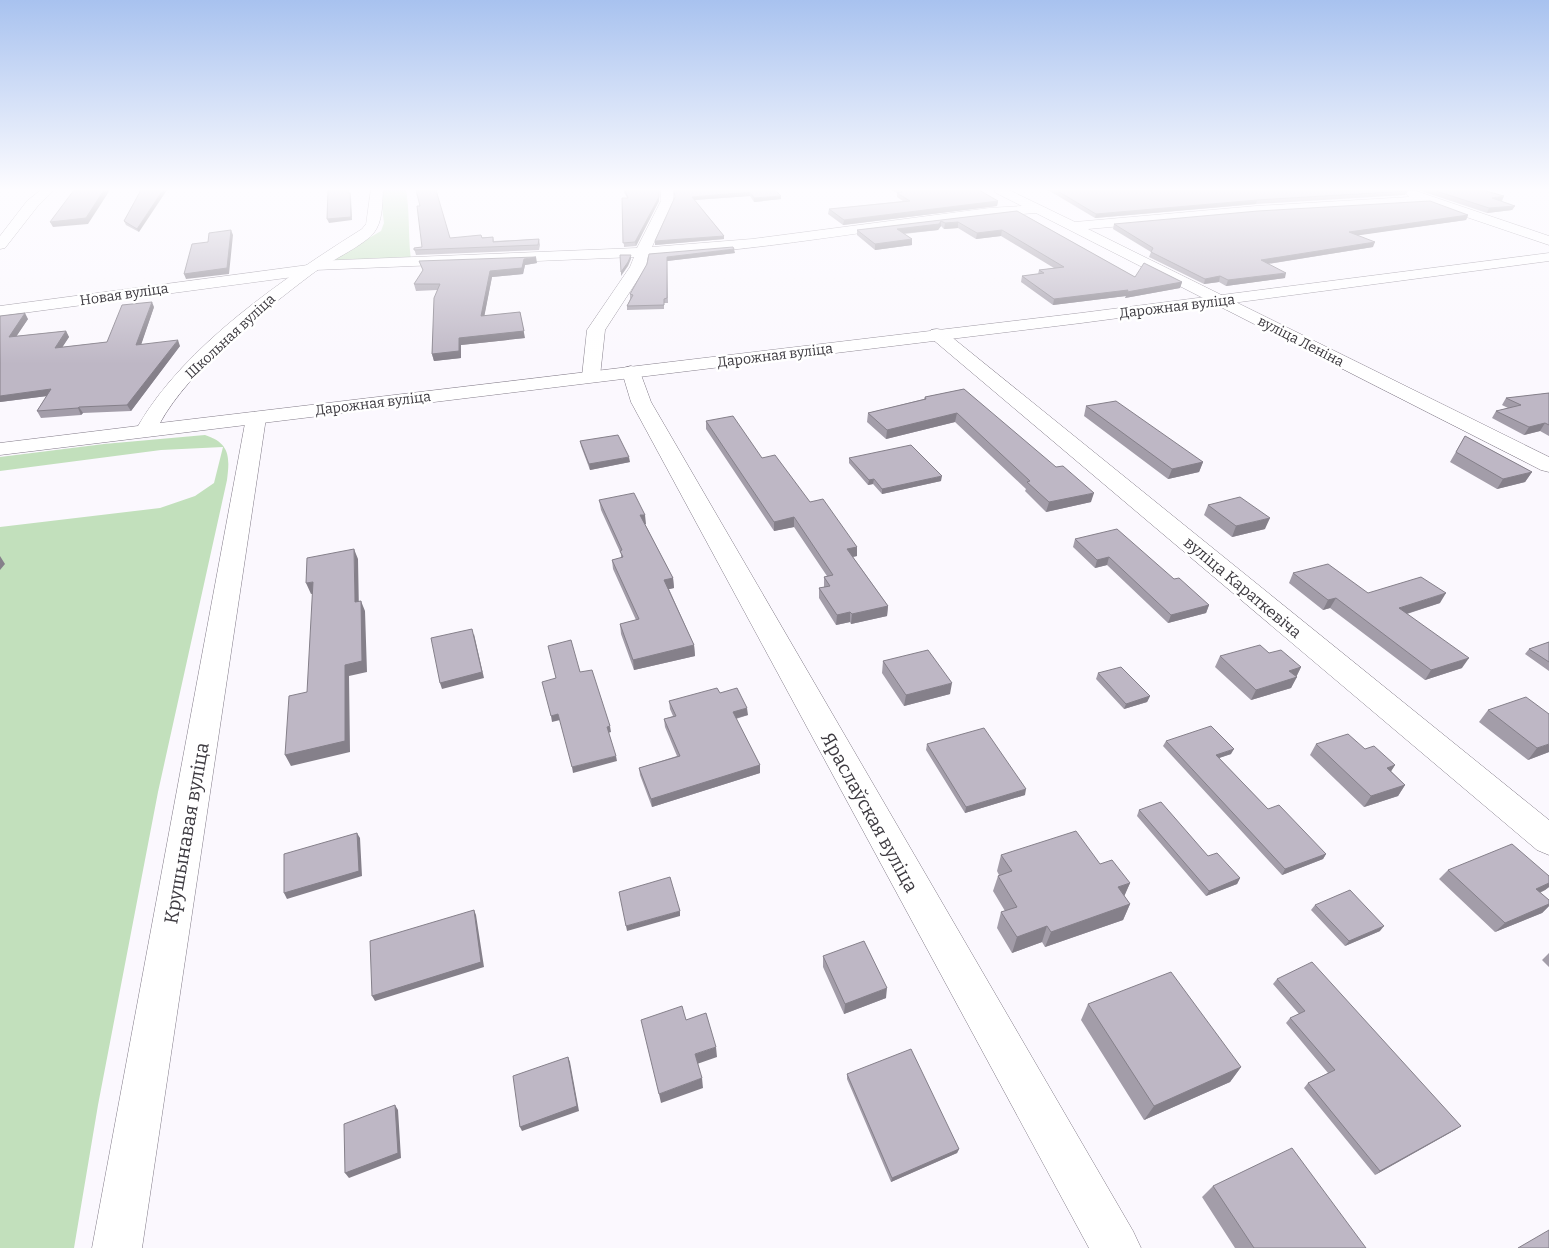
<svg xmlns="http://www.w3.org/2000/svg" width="1549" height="1248" font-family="Bitter,serif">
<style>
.green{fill:#c2e0bc}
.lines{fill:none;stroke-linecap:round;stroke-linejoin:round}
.minor-casing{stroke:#817a87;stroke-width:1}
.major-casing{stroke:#817a87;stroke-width:1}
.minor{fill:#fff;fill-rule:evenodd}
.major{fill:#fff;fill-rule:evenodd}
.wall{fill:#a39da9}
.shaded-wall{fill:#85808a}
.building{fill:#beb7c5;stroke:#85808a}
.labels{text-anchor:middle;stroke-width:5;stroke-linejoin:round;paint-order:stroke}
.far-street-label{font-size:14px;fill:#3d3a40;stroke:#fff}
.street-label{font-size:16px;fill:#3d3a40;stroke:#fff}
.near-street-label{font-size:19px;fill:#3d3a40;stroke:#fff}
</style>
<rect width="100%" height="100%" fill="#fbf8fe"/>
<path class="green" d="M380,190H406C410,213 408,237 411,260L329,261L381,231L384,223Z
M205,435C230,443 230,457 227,480L158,792L98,1105L74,1248H0V527L160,508L195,496L214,483L223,447L161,450L0,471V457L104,444Z"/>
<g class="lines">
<g class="minor-casing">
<path id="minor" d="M41,190H54L37,207L5,248L0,249V236L27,201Z
M661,190H673V201L652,247L752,239L989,208L1022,206L996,193L994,190H1009L1075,222L1256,206L1409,197L1406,194L1408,191H1416L1549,236V245L1428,204L1256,214L1088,229L1549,457V472L1541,470L1036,213C906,221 778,251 648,256L646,267L605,330L600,376L598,380L591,382L584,380L582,376L587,330L630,267L634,257L315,270L308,275L0,316V306L308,265L315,261L637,248L661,201Z
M937,329L943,330L1549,820V855L1537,850L931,338L928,334L931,330Z
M631,366L638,368L640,372L651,402L1133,1231L1141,1248H1089L631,402L622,372L624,368Z
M256,412L263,414L266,418L142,1248H92L246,418L249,414Z"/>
</g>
<g class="major-casing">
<path id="major" d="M371,190H383C382,205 383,222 373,234C361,247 328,262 312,274C263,311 189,370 160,423L1081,313L1549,253V261L1081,323L0,455V443L138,426C185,345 284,278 362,229L366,224Z"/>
</g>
<use href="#minor" class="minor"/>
<use href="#major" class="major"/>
</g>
<path class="wall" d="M141,190L139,232L126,225L124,221Z
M623,190H659V201L636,246L624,247L622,198H627Z
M775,190L781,196V199L754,202L750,196L695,200L724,236V239L655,245L675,197Z
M891,190H979L998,201L997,206L843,225L828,214L829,209L903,201L897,197V193Z
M1048,190H1408L1405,195L1256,204L1095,218Z
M1418,190H1482L1502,201H1501L1515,206L1512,210L1487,213Z
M1017,211L1135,277L1182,282L1180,288L1125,298L1126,296L1053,305L1021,282L1022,276L1038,274L1039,270L1054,268L1001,236L976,239L958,228L944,229L941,226L938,230L904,234L912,239V245L875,250L857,235V230Z
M1468,215L1466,220L1357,235L1373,247L1268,264L1285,278L1226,286L1219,282L1204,284L1149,257L1151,252L1113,229L1114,224Z
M493,237L494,241L539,239L540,245L539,250L416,255L414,248L422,247L450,238Z
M735,253L667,261L668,303H664V309L627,310V306L630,299V294L647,264L649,254Z
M419,261L537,263L525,265L523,274L492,277L484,316L525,338L461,345V358L434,361L432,354L437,290L416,291L414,284L423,271Z
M154,307L141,344L180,346L131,411L83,413L81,415L41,418L37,411L47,396L0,402V316L28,319L16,336L66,331L69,337L62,347L107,342Z
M964,389L1091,502L1046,512L1025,491L1026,489L955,422L886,439L867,422L868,413L924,399L925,397Z
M1549,393V436L1540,431L1524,435L1492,418L1496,411L1508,408L1502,405L1506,398Z
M1086,406L1203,462L1199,472L1168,479L1084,416Z
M706,421L762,458L857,547V556L853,557L888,606L887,616L851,624L850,622L836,625L819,598V588L824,587V577L827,576L794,527L774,531L706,429Z
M1465,436L1532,472L1525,482L1497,489L1450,462Z
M580,441L630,462L590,470L581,446Z
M849,458L941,481L882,494L873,484L868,485L849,463Z
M599,500L646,524H645L673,578L674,588L669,589L694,645L695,656L634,670L621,634L620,624L636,620L613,569L612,560L621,558V554L601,510Z
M1208,505L1265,529L1232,537L1204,515Z
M1075,539L1209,605L1206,613L1168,623L1107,565L1095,568L1073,547Z
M1293,573L1368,593L1440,603L1407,614L1462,668L1425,680L1330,608L1323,610L1289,583Z
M1549,642V671L1525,654L1529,649Z
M1269,653L1301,667L1291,688L1251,700L1215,667L1220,656Z
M883,661L950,694L904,706L882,673Z
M1098,673L1150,696L1147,702L1124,709L1096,679Z
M720,693L748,715L736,719L760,765V773L652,807L640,775L639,768L677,756L665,727L664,719L673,716L670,709L669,701Z
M1488,710L1549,752L1528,760L1479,722Z
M1166,741L1231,754L1219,758L1268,809L1326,854L1323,859L1282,875L1163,746Z
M927,744L1025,795L965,813L926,750Z
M1316,744L1365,749L1395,765L1391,771L1405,785L1398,796L1364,807L1310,755Z
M1139,810L1240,878L1237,884L1206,896L1137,816Z
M1001,855L1100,864L1130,883L1124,896L1130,904L1123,920L1045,947L1042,942L1012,953L997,928L1001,912L1005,911L993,891L998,876L999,875L997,871Z
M1448,870L1549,876V887L1545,890L1540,893L1549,900V906L1542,913L1495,932L1439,879Z
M1315,905L1380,931L1345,946L1311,910Z
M1549,953V967L1542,960Z
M823,956L886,998L844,1014L823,967Z
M1277,979L1461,1126L1455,1130L1375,1175L1304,1088L1308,1083L1328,1073L1286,1023L1290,1018L1299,1014L1273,984Z
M1088,1004L1241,1067L1230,1082L1144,1120L1081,1020Z
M847,1074L959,1149L957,1153L891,1182L847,1079Z
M1213,1186L1366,1248H1235L1202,1197Z"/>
<path class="shaded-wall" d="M104,190H110L88,224L53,227L50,222Z
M163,190H167L139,232L137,229Z
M659,190V201L636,246L635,242Z
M750,192V196L693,200L692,197Z
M350,193L351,197L352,220L329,223L327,219Z
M781,196V199L754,202V198Z
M1504,196L1502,201L1490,202L1492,198Z
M1257,200L1256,204L1095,218L1096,214Z
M998,201L997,206L843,225L844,220Z
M1515,206L1512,210L1487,213L1489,208Z
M1468,215L1466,220L1347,237L1349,232Z
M941,221V226L938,230L897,234V229Z
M958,222V228L944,229L945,223Z
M231,230L233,235L229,274L186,279L184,274Z
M1002,230L1001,236L976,239L977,233Z
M724,236V239L655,245V241Z
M912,239V245L875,250V244Z
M1375,242L1373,247L1260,265L1261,260Z
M734,249L735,253L667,261L668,303L667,257Z
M631,255V259L628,266L621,276V272Z
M536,257L537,263L525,265L523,274L492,277L483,323L481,316L490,271L524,259Z
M1286,273L1285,278L1226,286L1228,280Z
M1220,276L1219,282L1204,284L1205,279Z
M1182,282L1180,288L1125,298L1126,296L1053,305L1054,299Z
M152,302L154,307L139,351L136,345Z
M520,312L525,338L461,345V358L434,361L432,354L459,338Z
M25,313L28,319L12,343L9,337Z
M66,331L69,337L58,354L55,348Z
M178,340L180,346L131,411L127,405Z
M51,389L55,395L0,402V396Z
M79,407L83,413L81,415L78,408Z
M957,413L955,422L886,439L887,430Z
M1545,423L1540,431L1524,435L1529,427Z
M629,457L630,462L590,470L589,464Z
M1203,462L1199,472L1168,479L1172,469Z
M1532,472L1525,482L1497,489L1503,479Z
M942,476L941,481L882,494V489Z
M874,479L873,484L868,485L869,480Z
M1094,493L1091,502L1046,512L1049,502Z
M640,515H645L646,524L641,525Z
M794,517V527L774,531V522Z
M1270,518L1265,529L1232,537L1236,526Z
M857,547V556L846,558L847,549Z
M354,549L358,559L359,613L355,602Z
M0,556L5,564L0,570Z
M1109,557L1107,565L1095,568L1097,560Z
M673,578L674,588L665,590L664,580Z
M313,582L317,593L311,594L306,583Z
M1446,593L1440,603L1393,618L1399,608Z
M1336,598L1330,608L1323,610L1328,600Z
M361,601L365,611L367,672L349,676L350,752L291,766L285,755L345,665Z
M1209,605L1206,613L1168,623L1171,615Z
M888,606L887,616L851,624L852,614Z
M850,612V622L836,625L837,615Z
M474,634L484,678L442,689L440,683Z
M694,645L695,656L634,670L633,660Z
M1469,658L1462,668L1425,680L1431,670Z
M1301,667L1296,677L1289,671Z
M1297,677L1291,688L1251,700L1256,690Z
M952,683L950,694L904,706L906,695Z
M1150,696L1147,702L1124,709L1126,704Z
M747,708L748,715L733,719V712Z
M558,714L560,720L552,722L551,716Z
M610,726L611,732L608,733L607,727Z
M1549,744V752L1528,760L1537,748Z
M1234,749L1231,754L1213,760L1216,755Z
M616,756L617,761L573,773L572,767Z
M760,765V773L652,807L651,799Z
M1395,765L1388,776L1387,768Z
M1405,785L1398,796L1364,807L1371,796Z
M1026,789L1025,795L965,813L966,807Z
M357,833L360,838L362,876L287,899L284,893Z
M1326,854L1323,859L1282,875L1285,869Z
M1240,878L1237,884L1206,896L1209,891Z
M1130,883L1123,899L1118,887Z
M1549,883V887L1545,890L1526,898L1536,889Z
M1130,904L1123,920L1045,947L1051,932Z
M1549,904V906L1542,913L1495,932L1505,923Z
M474,910L476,915L484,967L375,1001L372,996Z
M680,911V916L627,931L626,926Z
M1047,926L1042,942L1012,953L1017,937Z
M1384,926L1380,931L1345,946L1349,941Z
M887,988L886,998L844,1014L845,1004Z
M716,1047L717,1057L697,1064L695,1054Z
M568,1057L570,1062L579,1111L522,1131L520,1127Z
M1241,1067L1230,1082L1144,1120L1154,1106Z
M702,1078L703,1088L661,1103L659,1094Z
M395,1105L398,1110L401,1158L349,1178L345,1173Z
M1461,1126L1455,1130L1375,1175L1380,1171Z
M959,1149L957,1153L891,1182L892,1178Z"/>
<path class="building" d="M74,190H104L86,218L50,222Z
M141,190H163L137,229L124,221Z
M328,190H348V193H350L351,217L327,219Z
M416,190H436L450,238L481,235L482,238L493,237V242L539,239L538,245L414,250V248L422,247L417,206H420Z
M625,190H659V197L635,242L623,243L622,198H628Z
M674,190H775L781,196L754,198L750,192L692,197L724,236L655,241L675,197Z
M899,190H979L998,201L844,220L829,209L910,201L897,193L903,192Z
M1056,190H1407V191L1257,200L1096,214Z
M1433,190H1482L1504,196L1492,198L1515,206L1489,208Z
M1430,201L1468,215L1349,232L1375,242L1261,260L1286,273L1228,280L1220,276L1205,279L1151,252L1153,248L1114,224L1258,211Z
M1017,211L1135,277L1144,263L1182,282L1127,292L1128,290L1054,299L1022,276L1044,273L1039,270L1064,267L1002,230L977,233L958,222L945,223L941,221L939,224L897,229L912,239L875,244L857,230Z
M231,230L227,268L184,274L192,244L208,242L209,233Z
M733,247L734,249L667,257V298L664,299V305L627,306L633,295L630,294L647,264L649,254Z
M620,255H631L628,262L621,272Z
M536,257L524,259L522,268L490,271L481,316L520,312L524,331L459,338V351L432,354L434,298L440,284H414L423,270L419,261Z
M152,302L136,345L178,340L127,405L79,407L78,408L37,411L51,389L0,396V316L25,313L9,337L66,331L55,348L107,342L122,305Z
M964,389L1056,467L1063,466L1094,493L1049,502L1027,482L1030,481L957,413L887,430L868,413L926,399L925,397Z
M1549,393V425L1545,423L1529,427L1496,411L1521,405L1506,398Z
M1116,401L1203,462L1172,469L1086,406Z
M733,416L762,458L775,455L810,502L823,499L857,547L847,549L888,606L852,614L850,612L837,615L819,588L830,586L824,577L833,575L794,517L774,522L706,421Z
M618,435L629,457L589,464L580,441Z
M1465,436L1532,472L1503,479L1456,452Z
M911,445L942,476L882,489L874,479L869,480L849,458Z
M634,493L645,515H640L673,578L664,580L694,645L633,660L620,624L639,619L612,560L623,557L620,551L622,550L599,500Z
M1240,497L1270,518L1236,526L1208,505Z
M1117,529L1174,579L1179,578L1209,605L1171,615L1109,557L1097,560L1075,539Z
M354,549L355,602L361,601L362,661L345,665V741L285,755L289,696L307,692L313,582L306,583L307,558Z
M1328,564L1368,593L1421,577L1446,593L1399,608L1469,658L1431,670L1336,598L1328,600L1293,573Z
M472,629L482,672L440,683L431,638Z
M571,640L580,672L592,670L610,726L607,727L616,756L572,767L558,714L551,716L542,682L556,678L548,646Z
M1549,642V662L1529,649Z
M1260,645L1269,653L1281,650L1301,667L1289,671L1297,677L1256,690L1220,656Z
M928,650L952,683L906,695L883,661Z
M1121,667L1150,696L1126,704L1098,673Z
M717,688L720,693L737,688L747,708L733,712L760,765L651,799L639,768L680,756L664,719L676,716L669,701Z
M1526,697L1549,714V744L1537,748L1488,710Z
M1211,726L1234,749L1216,755L1268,809L1279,805L1326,854L1285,869L1166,741Z
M984,728L1026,789L966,807L927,744Z
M1348,734L1365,749L1374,746L1395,765L1387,768L1405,785L1371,796L1316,744Z
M1161,802L1208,856L1217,853L1240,878L1209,891L1139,810Z
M1076,831L1100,864L1112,860L1130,883L1118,887L1130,904L1051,932L1047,926L1017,937L1001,912L1017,907L998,876L1012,871L1001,855Z
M357,833L359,871L284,893V854Z
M1512,844L1549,876V883L1536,889L1549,900V904L1505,923L1448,870Z
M670,877L680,911L626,926L619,892Z
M1350,890L1384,926L1349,941L1315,905Z
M474,910L481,962L372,996L370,941Z
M864,941L887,988L845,1004L823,956Z
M1312,962L1461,1126L1380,1171L1308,1083L1335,1070L1290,1018L1305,1011L1277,979Z
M1171,972L1241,1067L1154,1106L1088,1004Z
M682,1006L686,1020L706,1013L716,1047L695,1054L702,1078L659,1094L641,1020Z
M911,1049L959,1149L892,1178L847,1074Z
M568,1057L577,1106L520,1127L513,1076Z
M395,1105L398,1153L345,1173L344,1124Z
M1292,1148L1366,1248H1254L1213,1186Z
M1549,1230V1248H1518Z"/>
<linearGradient id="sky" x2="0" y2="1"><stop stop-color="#a8c2ef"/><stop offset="0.52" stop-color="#fdfcff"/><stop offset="1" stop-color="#fdfcff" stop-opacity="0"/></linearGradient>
<rect width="1549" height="364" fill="url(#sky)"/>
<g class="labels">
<g class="far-street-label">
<text transform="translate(124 294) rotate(-8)" y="5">Новая вуліца</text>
<text transform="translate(1177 306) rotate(-7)" y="5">Дарожная вуліца</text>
<text transform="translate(230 336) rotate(-43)" y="5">Школьная вуліца</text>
<text transform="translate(1301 341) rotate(27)" y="5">вуліца Леніна</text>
<text transform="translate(775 355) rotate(-7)" y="5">Дарожная вуліца</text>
<text transform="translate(373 403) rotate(-7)" y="5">Дарожная вуліца</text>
</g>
<g class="street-label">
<text transform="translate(1243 587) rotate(40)" y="6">вуліца Караткевіча</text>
</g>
<g class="near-street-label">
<text transform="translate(870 812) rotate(61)" y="7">Яраслаўская вуліца</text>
<text transform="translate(186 833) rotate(-80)" y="7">Крушынавая вуліца</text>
</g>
</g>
</svg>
